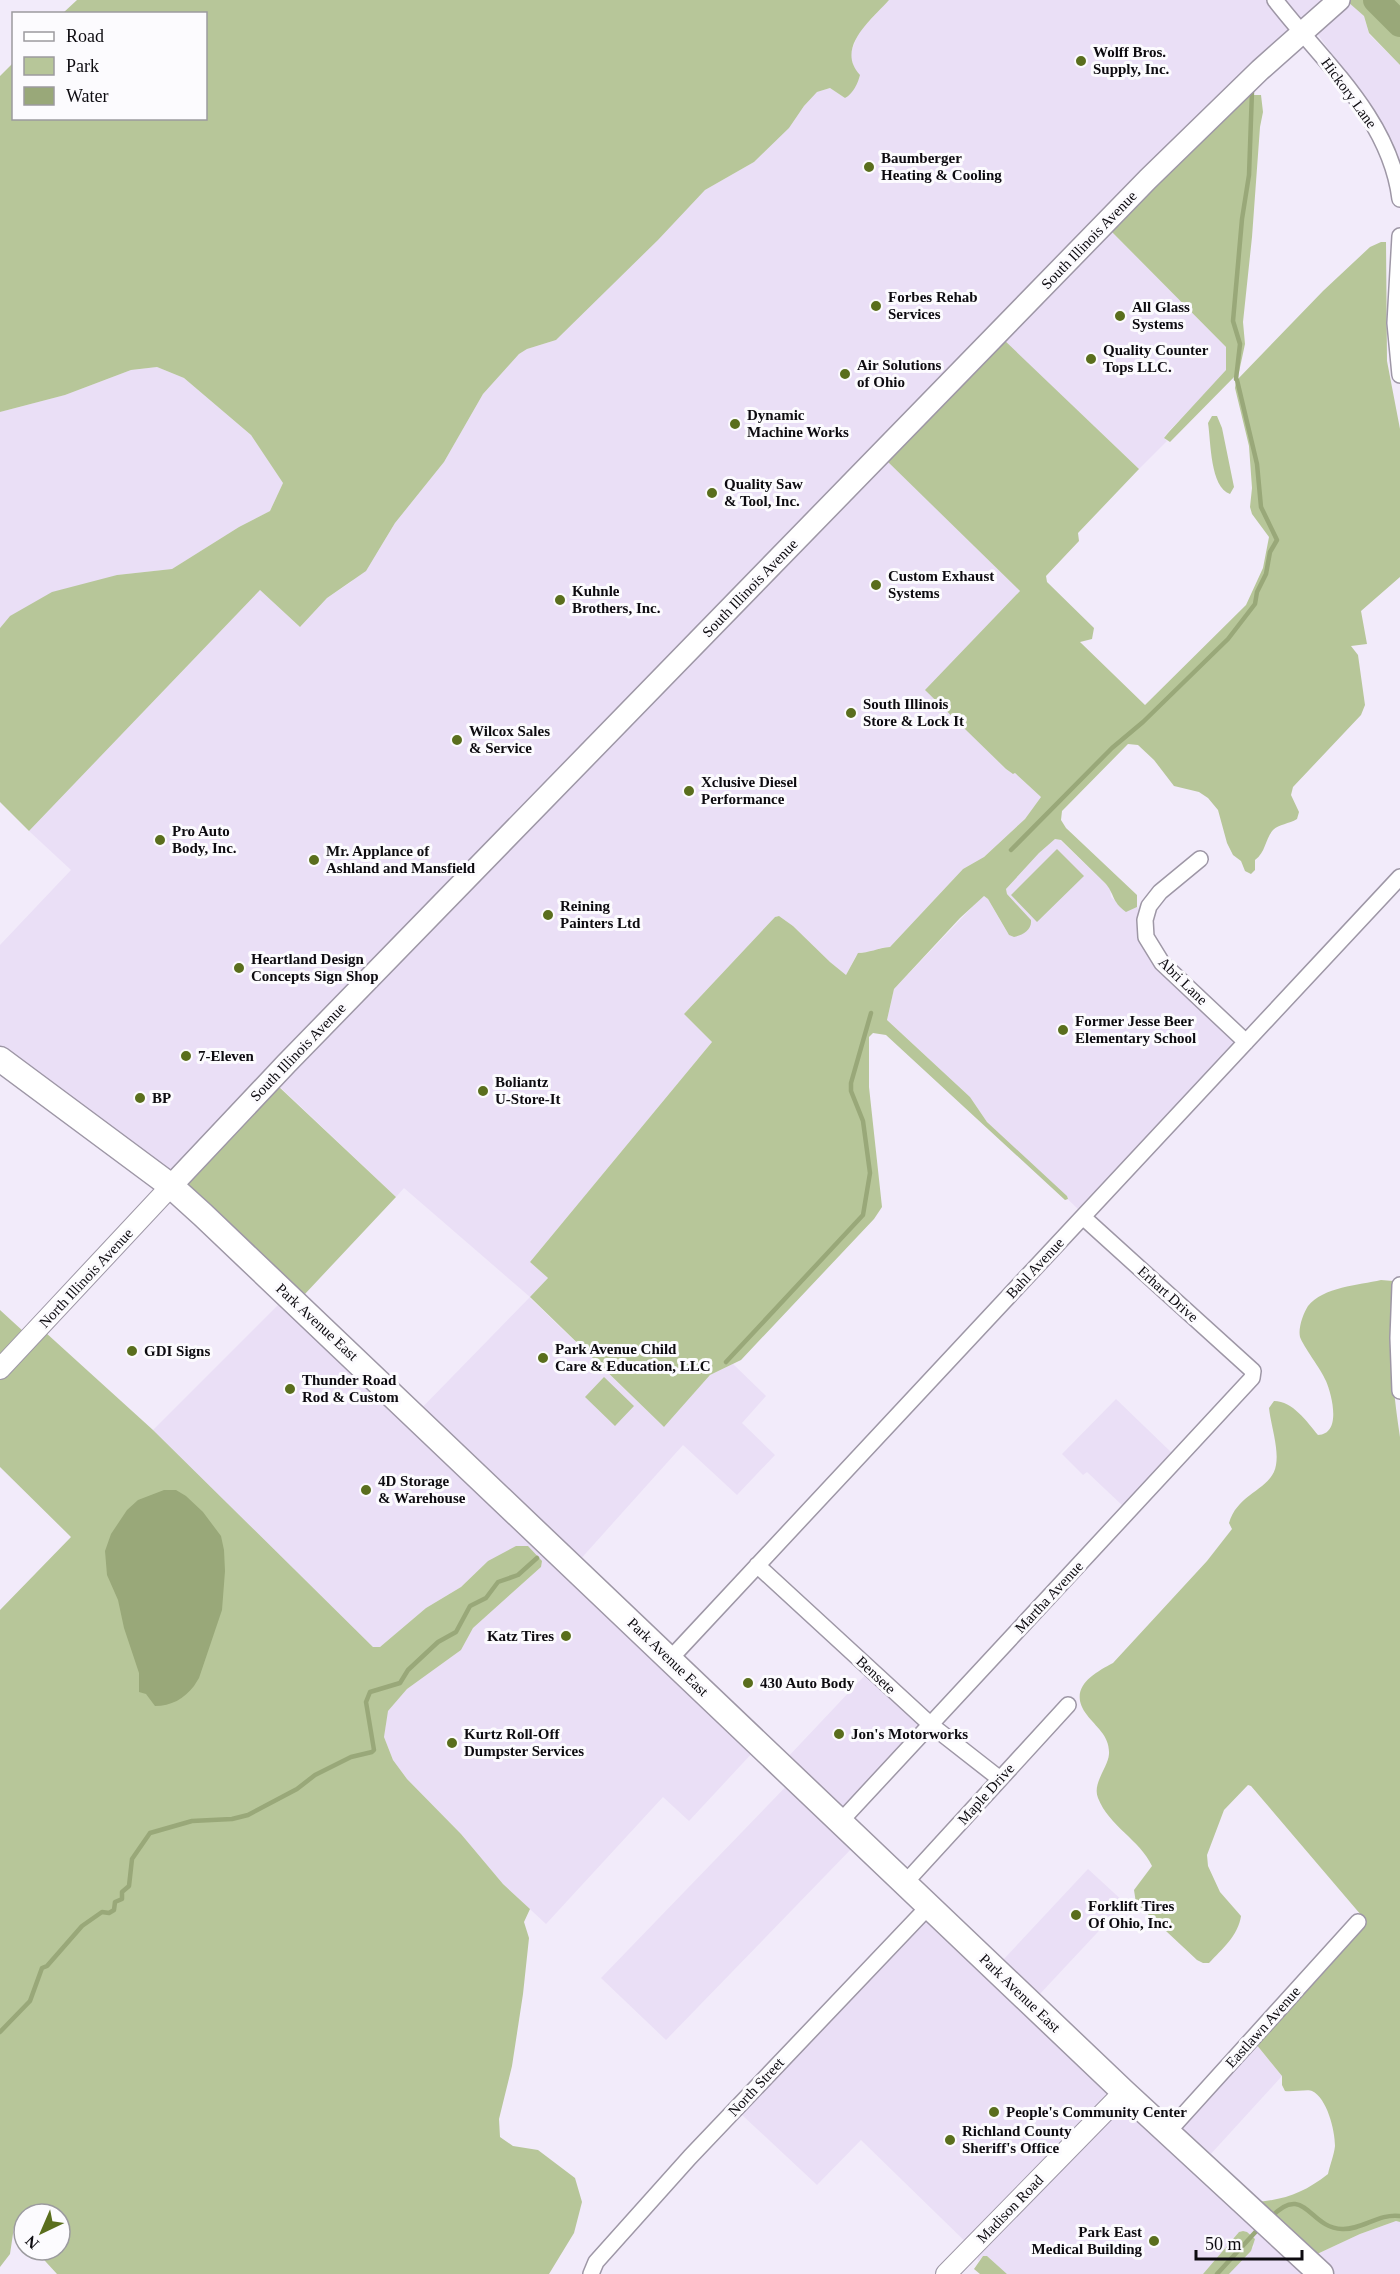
<svg xmlns="http://www.w3.org/2000/svg" width="1400" height="2274" font-family="Georgia,serif">
<style>
.built{fill:#eadff6}
.green{fill:#b7c699}
.water{fill:#99a879}
.lines{fill:none;stroke-linecap:round;stroke-linejoin:round}
.stream{stroke:#99a879;stroke-width:4.5}
.river{stroke:#99a879;stroke-width:26}
.minor-casing{stroke:#9e97a6;stroke-width:18}
.tertiary-casing{stroke:#9e97a6;stroke-width:22}
.secondary-casing{stroke:#9e97a6;stroke-width:24}
.primary-casing{stroke:#9e97a6;stroke-width:27}
.minor{stroke:#fff;stroke-width:15}
.tertiary{stroke:#fff;stroke-width:20}
.secondary{stroke:#fff;stroke-width:21}
.primary{stroke:#fff;stroke-width:24}
.poi-dot{fill:#5a6e1d;stroke:#fcfbfe;stroke-width:2}
.labels{text-anchor:middle;stroke-width:6;stroke-linejoin:round;paint-order:stroke}
.poi-label{font-size:15px;font-weight:bold;fill:#0d0b10;stroke:#fcfbfe;text-anchor:start}
.street-label{font-size:15px;fill:#0d0b10;stroke:#fcfbfe}
</style>
<rect width="100%" height="100%" fill="#f2ebfa"/>
<path class="built" d="M889,0H1346L1364,16L1369,34L1400,65V164L1398,155L1375,113L1316,32L1256,84L1110,230L1226,347V370L1223,375L1168,432L1164,438L1167,441L1139,469L1002,339L886,459L1020,591L950,713L1006,769L1013,774L1015,773L1041,797L1025,819L984,857L963,869L890,947L880,948L870,953L861,952L856,956L846,975L830,962L793,926L779,916L775,917L684,1014L712,1042L530,1262L548,1278L530,1298L664,1427L710,1375L733,1364L766,1396L742,1423L775,1455L737,1495L683,1445L569,1572L755,1750L689,1821L663,1797L546,1924L503,1884L461,1834L407,1779L393,1760L384,1737L387,1712L407,1689L461,1650L473,1628L541,1567L488,1561L461,1587L426,1608L380,1647H373L153,1430L281,1302L410,1420L530,1297L404,1188L396,1197L279,1086L186,1183L65,1092L0,1047V945L71,870L29,831L260,590L300,627L327,598L351,582L377,553L395,523L444,462L483,394L519,354L527,349L556,340L658,240L705,190L754,162L789,128L804,106L817,92L830,88L845,98L854,68L850,60L851,52L859,32Z
M157,367L184,378L251,435L283,483L270,511L239,527L172,569L117,575L10,616L0,628V412L65,395L131,370Z
M1055,839L1060,840L1105,883L1110,889L1111,897L1126,911L1137,907L1142,912V931L1238,1039L1078,1209L987,1122L970,1097L887,1020L894,989L980,899L984,896L988,899L1000,920L1009,935L1014,937L1031,920L1007,894L1006,889L1039,853Z
M1116,1399L1173,1454L1124,1507L1087,1472L1083,1475L1062,1454Z
M869,1671L924,1723L832,1822L855,1845L666,2040L601,1978L799,1773L786,1759Z
M1088,1869L1125,1903L1024,2011L1165,2144L1256,2044L1282,2076L1209,2156L1315,2255L1360,2234L1396,2221L1400,2222V2274H1229L1254,2246L1243,2231L1239,2232L1203,2274H1007L987,2256H983L978,2261L977,2253L861,2140L817,2185L741,2114L926,1917L988,1976Z"/>
<path class="green" d="M77,0H889C871,20 835,48 860,75C858,83 853,94 845,98L830,88L817,92L804,106L789,128L754,162L705,190L658,240L556,340L527,349L519,354L483,394L444,462L395,523L366,571L327,598L300,627L260,590L29,831L0,802V628L10,616L52,592L117,575L172,569L239,527L270,511L283,483L251,435L184,378L157,367L131,370L65,395L0,412V76L13,63L14,118H206V14L63,13Z
M1350,0H1400V65L1369,33L1364,16L1348,2Z
M1249,90L1253,95H1261L1263,112L1260,127L1252,237L1243,322L1245,344L1239,372L1170,442L1164,438L1168,433L1226,370V347L1110,230Z
M1381,242H1386L1387,361L1400,429V577L1361,611L1367,644L1351,646L1358,655L1365,705L1361,715L1293,787L1291,795L1299,812L1297,819C1289,824 1279,824 1273,830C1265,839 1266,852 1255,860V870L1251,874L1245,871L1241,861L1233,855L1227,843L1218,810L1208,798L1199,792L1174,786L1154,760L1138,745L1128,744L1062,811L1061,820L1066,828L1137,895V907L1126,912C1111,901 1115,894 1105,883L1061,840L1055,839L1039,853L1006,889L1007,894L1031,920C1032,930 1023,935 1014,937L1009,935L988,899L984,896L960,918L894,989L887,1020L970,1097L987,1122L1067,1196L1068,1199L1065,1200L886,1035L873,1033L869,1037V1087L882,1207L874,1219L741,1360L710,1375L664,1427L530,1297L548,1278L530,1262L712,1042L684,1014L775,917L779,916L793,926L830,962L846,975L858,953C869,953 878,948 890,947L963,869L984,857L1025,819L1041,797L1015,773L1013,774L1006,769L925,690L1020,591L885,459L1002,338L1139,469L1078,533L1079,541L1046,576L1047,582L1094,628L1092,639L1080,642L1145,705L1246,605L1263,568L1269,537L1252,514L1250,507L1252,488L1249,446L1235,388L1236,381L1323,291L1370,247Z
M1212,416H1217L1222,428L1234,487L1230,494C1210,487 1211,442 1208,423Z
M1057,849L1084,876L1037,922L1011,895Z
M278,1086L396,1197L304,1295L186,1183Z
M1381,1280L1393,1281C1388,1333 1392,1385 1400,1437V2222L1396,2221L1360,2234L1315,2255L1258,2202C1287,2199 1305,2192 1328,2174C1330,2165 1334,2155 1335,2146C1335,2130 1327,2098 1312,2091C1309,2089 1292,2092 1285,2091L1282,2085V2076L1256,2044L1367,1922L1251,1786L1248,1785L1224,1810L1207,1855L1208,1866L1220,1892L1241,1916C1238,1936 1222,1949 1209,1963H1203L1197,1960L1136,1903L1134,1890L1152,1866C1140,1840 1109,1826 1098,1798C1092,1783 1108,1768 1109,1754C1110,1736 1096,1727 1087,1715C1067,1689 1092,1674 1113,1663L1207,1561L1232,1529L1229,1523C1238,1492 1272,1490 1276,1465C1279,1448 1271,1426 1269,1408L1274,1401C1293,1401 1307,1422 1318,1435C1342,1434 1332,1395 1326,1381C1321,1369 1303,1346 1300,1337C1298,1328 1303,1314 1308,1306C1323,1287 1359,1285 1381,1280Z
M0,1310L24,1332L0,1357Z
M45,1332L153,1430L373,1647H380L426,1608L461,1587L488,1561L516,1546H528L542,1561L541,1567L473,1628L461,1650L407,1689L388,1711L384,1737L393,1760L407,1779L461,1834L503,1884L530,1909L524,1922L529,1938L523,1994L512,2066L499,2119L500,2137L513,2146L538,2150L575,2178L582,2202L574,2233L549,2274H57L35,2250H60V2214H24V2238L14,2227L10,2254L0,2267V1610L71,1537L0,1467V1378Z
M604,1377L634,1406L615,1426L585,1397Z
M1243,2231L1247,2232L1255,2239L1251,2251L1229,2274H1203L1239,2232Z
M983,2256H987L1007,2274H980L974,2269Z"/>
<path class="water" d="M164,1490H176L186,1496L203,1512L221,1536L224,1550L225,1571L222,1610L199,1678L194,1686C184,1699 171,1706 155,1706L146,1694L139,1692V1673L124,1628L118,1600L107,1575L105,1551L111,1534L127,1510L138,1500Z"/>
<g class="lines">
<path class="stream" d="M1236,379L1240,344L1233,321L1242,219L1249,175L1252,91
M1011,850L1112,748L1143,722L1228,639L1255,604L1257,592L1266,574L1270,552L1277,540L1261,507L1257,464L1237,380
M726,1362L863,1215L870,1173L863,1121L851,1091V1083L871,1013
M0,2032L30,2001L42,1968L47,1966L82,1926L102,1912L109,1913L114,1910L115,1902L122,1899V1892L129,1886L132,1859L150,1833L192,1821L232,1819L248,1815L297,1789L315,1775L351,1757L372,1752L374,1750L366,1702L370,1692L400,1683L408,1670L438,1642L456,1632L470,1606L486,1598L498,1582L518,1575L537,1558
M1271,2217C1305,2182 1309,2228 1342,2229C1362,2230 1379,2213 1400,2216
M1217,2274L1260,2227"/>
<path class="river" d="M1376,0L1400,24"/>
<g class="minor-casing">
<path id="minor" d="M1275,0C1322,61 1390,118 1400,199
M1400,236L1395,323L1400,375
M1200,859L1160,892L1149,906L1145,920L1146,937L1162,963L1246,1042
M1400,1285L1398,1338L1400,1391
M757,1565L931,1725L1000,1779
M670,1659L1400,877
M840,1822L1252,1378L1253,1371L1083,1217
M905,1883L1068,1705
M1167,2133L1358,1922
M591,2274L596,2262L690,2157L929,1906"/>
</g>
<g class="tertiary-casing">
<path id="tertiary" d="M0,1369L171,1186
M946,2274L1124,2092"/>
</g>
<g class="secondary-casing">
<path id="secondary" d="M171,1186L286,1064L1148,179L1260,70L1339,0"/>
</g>
<g class="primary-casing">
<path id="primary" d="M0,1059L171,1186L203,1215L1124,2092L1321,2274"/>
</g>
<use href="#minor" class="minor"/>
<use href="#tertiary" class="tertiary"/>
<use href="#secondary" class="secondary"/>
<use href="#primary" class="primary"/>
</g>
<g class="poi-dot">
<circle cx="1081" cy="61" r="6"/>
<circle cx="869" cy="167" r="6"/>
<circle cx="876" cy="306" r="6"/>
<circle cx="1120" cy="316" r="6"/>
<circle cx="1091" cy="359" r="6"/>
<circle cx="845" cy="374" r="6"/>
<circle cx="735" cy="424" r="6"/>
<circle cx="712" cy="493" r="6"/>
<circle cx="876" cy="585" r="6"/>
<circle cx="560" cy="600" r="6"/>
<circle cx="851" cy="713" r="6"/>
<circle cx="457" cy="740" r="6"/>
<circle cx="689" cy="791" r="6"/>
<circle cx="160" cy="840" r="6"/>
<circle cx="314" cy="860" r="6"/>
<circle cx="548" cy="915" r="6"/>
<circle cx="239" cy="968" r="6"/>
<circle cx="1063" cy="1030" r="6"/>
<circle cx="186" cy="1056" r="6"/>
<circle cx="483" cy="1091" r="6"/>
<circle cx="140" cy="1098" r="6"/>
<circle cx="132" cy="1351" r="6"/>
<circle cx="543" cy="1358" r="6"/>
<circle cx="290" cy="1389" r="6"/>
<circle cx="366" cy="1490" r="6"/>
<circle cx="566" cy="1636" r="6"/>
<circle cx="748" cy="1683" r="6"/>
<circle cx="839" cy="1734" r="6"/>
<circle cx="452" cy="1743" r="6"/>
<circle cx="1076" cy="1915" r="6"/>
<circle cx="994" cy="2112" r="6"/>
<circle cx="950" cy="2140" r="6"/>
<circle cx="1154" cy="2241" r="6"/>
</g>
<g class="labels">
<g class="poi-label">
<text x="1093" y="57">Wolff Bros.<tspan x="1093" dy="17">Supply, Inc.</tspan></text>
<text x="881" y="163">Baumberger<tspan x="881" dy="17">Heating &amp; Cooling</tspan></text>
<text x="888" y="302">Forbes Rehab<tspan x="888" dy="17">Services</tspan></text>
<text x="1132" y="312">All Glass<tspan x="1132" dy="17">Systems</tspan></text>
<text x="1103" y="355">Quality Counter<tspan x="1103" dy="17">Tops LLC.</tspan></text>
<text x="857" y="370">Air Solutions<tspan x="857" dy="17">of Ohio</tspan></text>
<text x="747" y="420">Dynamic<tspan x="747" dy="17">Machine Works</tspan></text>
<text x="724" y="489">Quality Saw<tspan x="724" dy="17">&amp; Tool, Inc.</tspan></text>
<text x="888" y="581">Custom Exhaust<tspan x="888" dy="17">Systems</tspan></text>
<text x="572" y="596">Kuhnle<tspan x="572" dy="17">Brothers, Inc.</tspan></text>
<text x="863" y="709">South Illinois<tspan x="863" dy="17">Store &amp; Lock It</tspan></text>
<text x="469" y="736">Wilcox Sales<tspan x="469" dy="17">&amp; Service</tspan></text>
<text x="701" y="787">Xclusive Diesel<tspan x="701" dy="17">Performance</tspan></text>
<text x="172" y="836">Pro Auto<tspan x="172" dy="17">Body, Inc.</tspan></text>
<text x="326" y="856">Mr. Applance of<tspan x="326" dy="17">Ashland and Mansfield</tspan></text>
<text x="560" y="911">Reining<tspan x="560" dy="17">Painters Ltd</tspan></text>
<text x="251" y="964">Heartland Design<tspan x="251" dy="17">Concepts Sign Shop</tspan></text>
<text x="1075" y="1026">Former Jesse Beer<tspan x="1075" dy="17">Elementary School</tspan></text>
<text x="198" y="1061">7-Eleven</text>
<text x="495" y="1087">Boliantz<tspan x="495" dy="17">U-Store-It</tspan></text>
<text x="152" y="1103">BP</text>
<text x="555" y="1354">Park Avenue Child<tspan x="555" dy="17">Care &amp; Education, LLC</tspan></text>
<text x="144" y="1356">GDI Signs</text>
<text x="302" y="1385">Thunder Road<tspan x="302" dy="17">Rod &amp; Custom</tspan></text>
<text x="378" y="1486">4D Storage<tspan x="378" dy="17">&amp; Warehouse</tspan></text>
<text x="554" y="1641" text-anchor="end">Katz Tires</text>
<text x="760" y="1688">430 Auto Body</text>
<text x="464" y="1739">Kurtz Roll-Off<tspan x="464" dy="17">Dumpster Services</tspan></text>
<text x="851" y="1739">Jon's Motorworks</text>
<text x="1088" y="1911">Forklift Tires<tspan x="1088" dy="17">Of Ohio, Inc.</tspan></text>
<text x="1006" y="2117">People's Community Center</text>
<text x="962" y="2136">Richland County<tspan x="962" dy="17">Sheriff's Office</tspan></text>
<text x="1142" y="2237" text-anchor="end">Park East<tspan x="1142" dy="17">Medical Building</tspan></text>
</g>
<g class="street-label">
<text transform="translate(1349 93) rotate(54)" y="5">Hickory Lane</text>
<text transform="translate(1089 240) rotate(-46)" y="5">South Illinois Avenue</text>
<text transform="translate(750 588) rotate(-46)" y="5">South Illinois Avenue</text>
<text transform="translate(1183 981) rotate(44)" y="5">Abri Lane</text>
<text transform="translate(298 1052) rotate(-46)" y="5">South Illinois Avenue</text>
<text transform="translate(1035 1268) rotate(-47)" y="5">Bahl Avenue</text>
<text transform="translate(86 1278) rotate(-47)" y="5">North Illinois Avenue</text>
<text transform="translate(1168 1294) rotate(42)" y="5">Erhart Drive</text>
<text transform="translate(317 1322) rotate(43)" y="5">Park Avenue East</text>
<text transform="translate(1049 1597) rotate(-47)" y="5">Martha Avenue</text>
<text transform="translate(668 1657) rotate(44)" y="5">Park Avenue East</text>
<text transform="translate(876 1675) rotate(43)" y="5">Bensete</text>
<text transform="translate(986 1794) rotate(-48)" y="5">Maple Drive</text>
<text transform="translate(1020 1993) rotate(44)" y="5">Park Avenue East</text>
<text transform="translate(1263 2027) rotate(-48)" y="5">Eastlawn Avenue</text>
<text transform="translate(756 2087) rotate(-47)" y="5">North Street</text>
<text transform="translate(1010 2209) rotate(-46)" y="5">Madison Road</text>
</g>
</g>
<rect x="12" y="12" width="195" height="108" fill="#fcfbfe" stroke="#9c9b9f" stroke-width="1.5"/>
<rect x="24" y="32" width="30" height="9" fill="#ffffff" stroke="#9c9b9f" stroke-width="1.5"/>
<text x="66" y="42" font-size="18" fill="#0d0b10">Road</text>
<rect x="24" y="57" width="30" height="18" fill="#b7c699" stroke="#9c9b9f" stroke-width="1.5"/>
<text x="66" y="72" font-size="18" fill="#0d0b10">Park</text>
<rect x="24" y="87" width="30" height="18" fill="#99a879" stroke="#9c9b9f" stroke-width="1.5"/>
<text x="66" y="102" font-size="18" fill="#0d0b10">Water</text>
<g transform="translate(42 2232) rotate(224)"><circle r="28" fill="#fcfbfe" stroke="#9c9b9f" stroke-width="1.5"/>
<path d="M0-4.5L10 22L0 15L-10 22Z" fill="#5a6e1d"/>
<text y="-9" font-size="16" font-weight="bold" text-anchor="middle" fill="#0d0b10">N</text>
</g>
<path d="M1196 2250v9h106v-9" fill="none" stroke="#0d0b10" stroke-width="3"/>
<text x="1205" y="2250" font-size="18" fill="#0d0b10" stroke="#fcfbfe" stroke-width="4.5" paint-order="stroke">50 m</text>
</svg>
